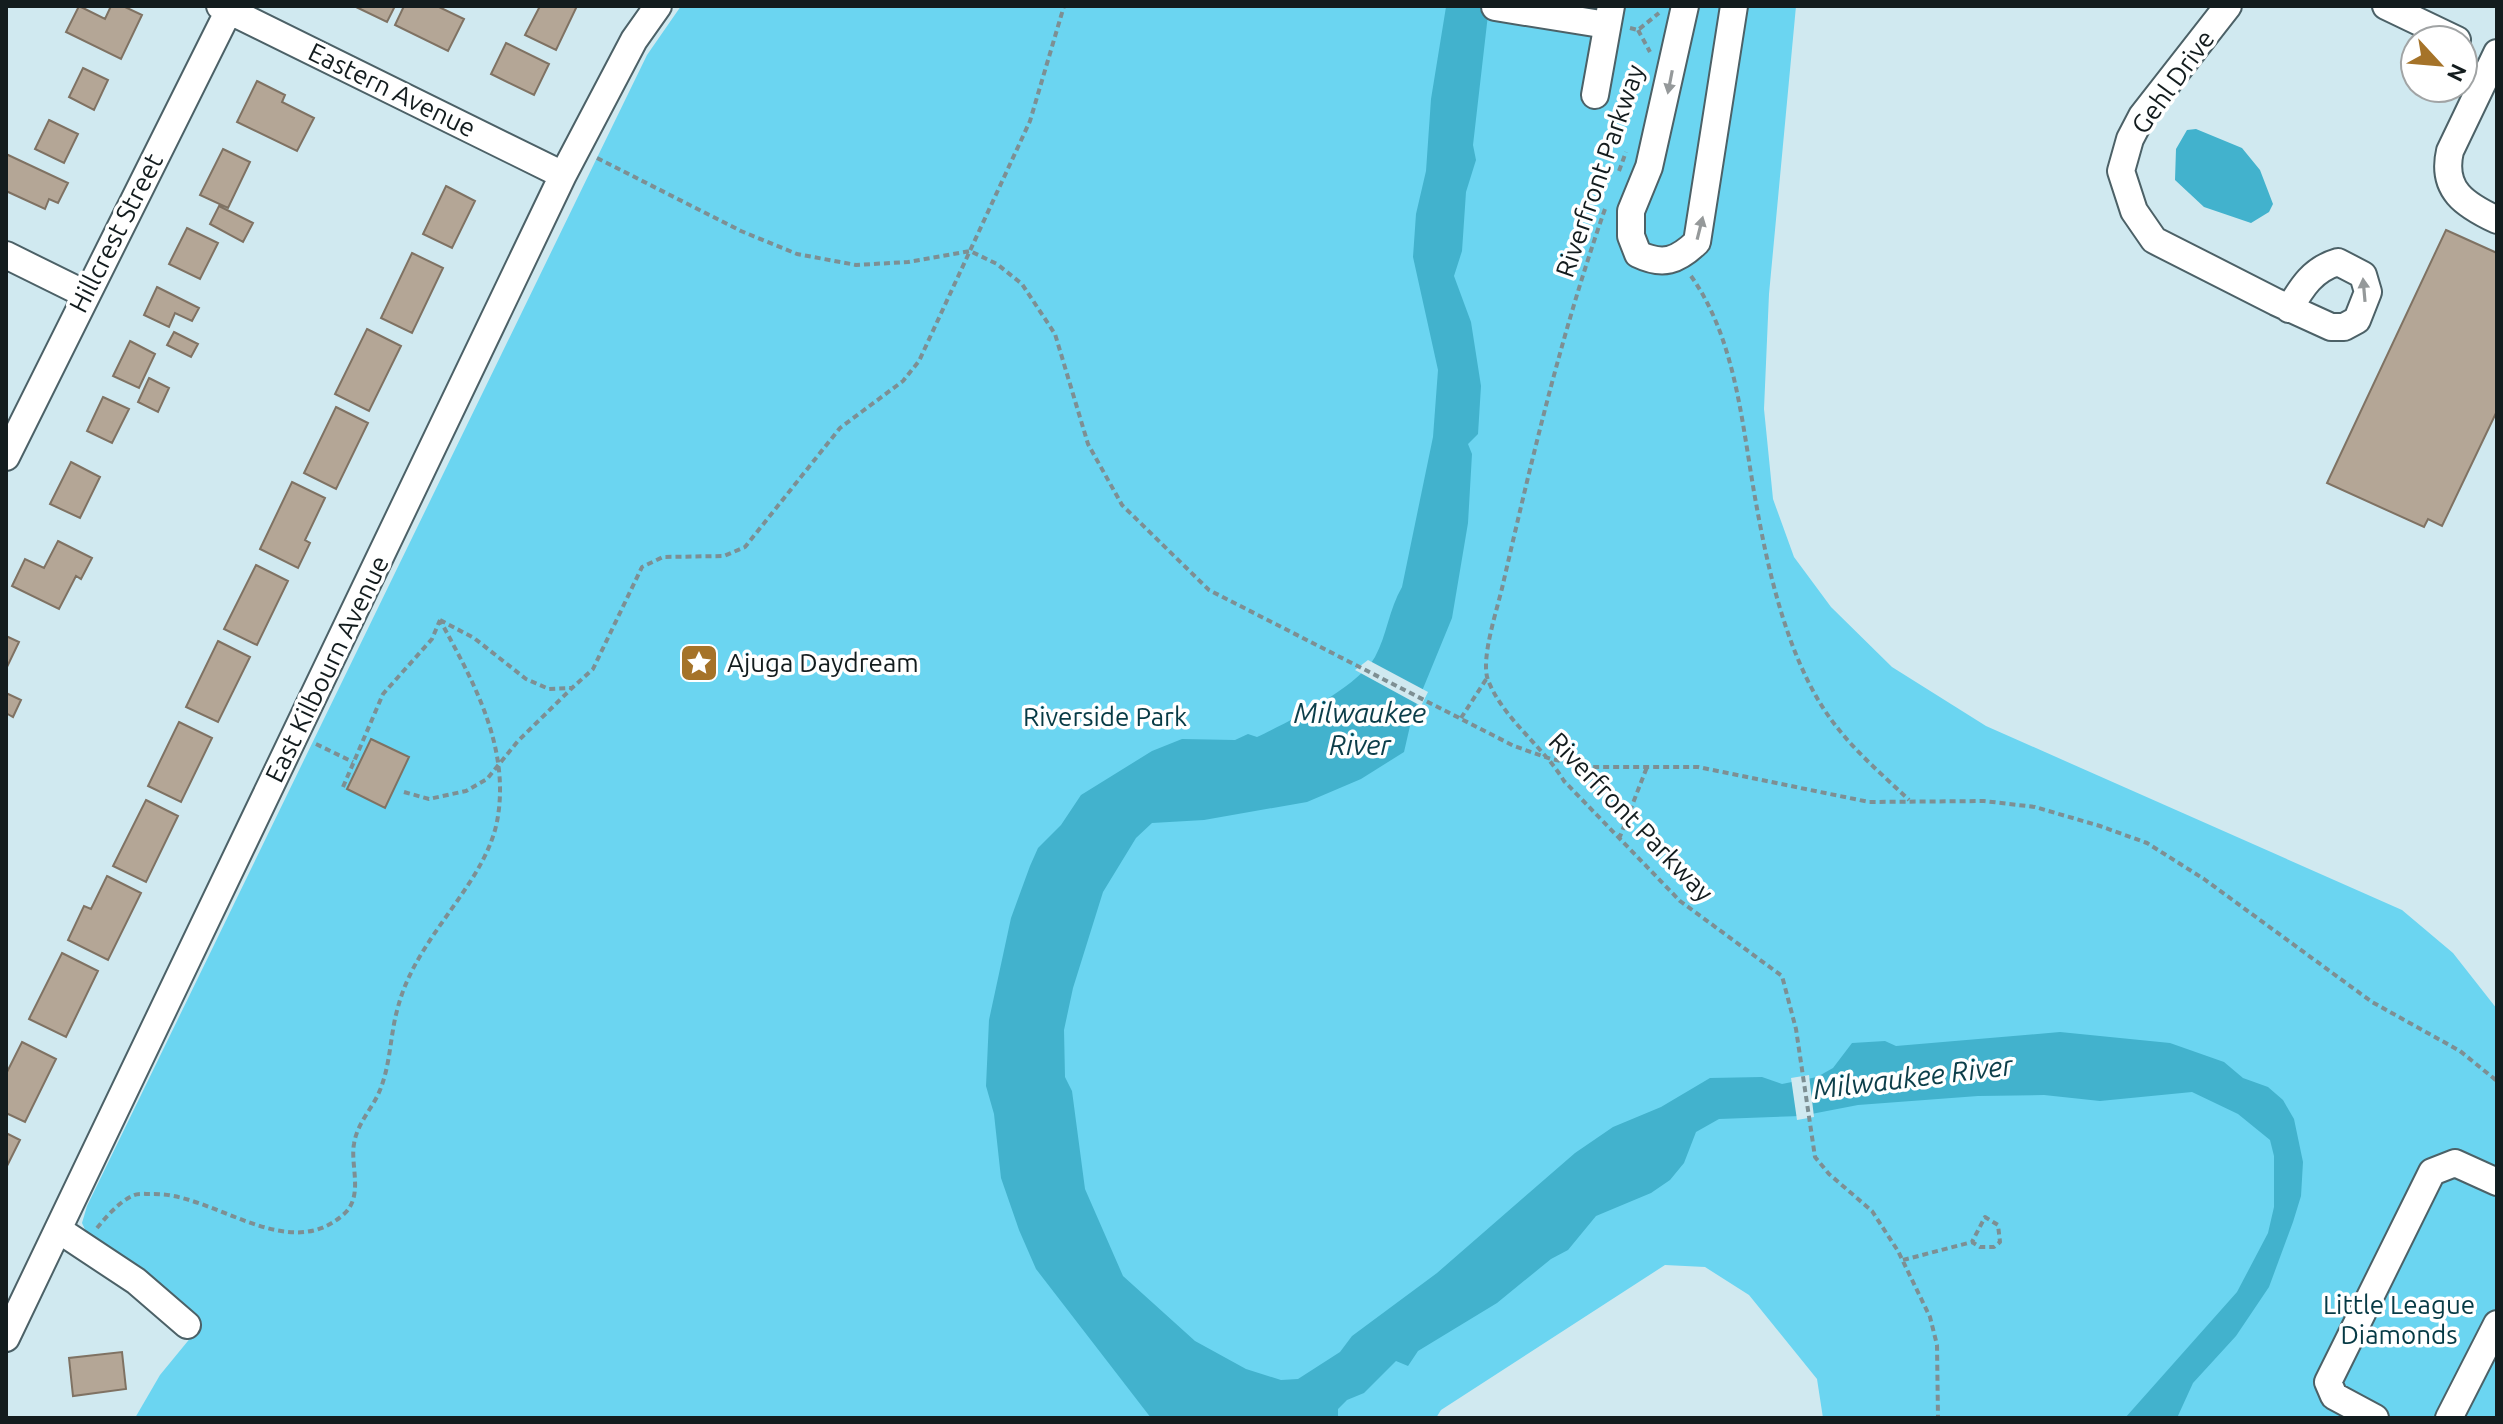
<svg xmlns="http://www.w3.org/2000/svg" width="2503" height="1424" font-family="Ubuntu,sans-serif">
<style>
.green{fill:#6bd5f1}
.water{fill:#42b2cd}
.pier{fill:#d0e9f0}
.building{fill:#b4a696;stroke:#7f7263;stroke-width:2}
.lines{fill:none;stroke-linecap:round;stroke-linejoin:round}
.minor-casing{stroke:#4c6167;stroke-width:30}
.path{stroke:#7d8f93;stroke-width:4;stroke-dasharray:6 4;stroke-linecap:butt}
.minor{stroke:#fff;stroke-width:26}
.oneway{fill:#95999a}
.labels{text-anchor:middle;stroke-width:7;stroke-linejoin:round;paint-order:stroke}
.street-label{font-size:26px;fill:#131c1e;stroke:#fff}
.poi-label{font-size:26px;fill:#131c1e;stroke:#fff;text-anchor:start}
.park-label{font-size:26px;fill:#063a45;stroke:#fff}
.water-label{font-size:28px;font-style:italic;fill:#0c3e4a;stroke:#fff}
</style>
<rect width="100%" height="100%" fill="#d0e9f0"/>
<path class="green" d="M681,6H1796L1769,294L1764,409L1773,499L1794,557L1831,607L1892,667L1986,726L2402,910L2453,953L2497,1009V1418H1823L1817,1379L1749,1295L1705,1267L1665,1265L1441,1410L1436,1418H135L160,1375L201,1325L117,1252L89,1238L82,1223L87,1206L647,55Z"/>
<path class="water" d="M1489,6L1473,145L1476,160L1466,192L1462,251L1454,276L1471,322L1481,386L1478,434L1468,444L1472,454L1468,523L1452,618L1413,713L1404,752L1361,779L1307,802L1204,820L1152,823L1136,838L1103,892L1073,988L1064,1030L1065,1077L1072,1091L1085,1189L1123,1276L1195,1341L1246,1369L1281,1380L1298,1379L1340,1352L1352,1336L1437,1273L1575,1153L1613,1127L1661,1107L1710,1078L1762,1077L1782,1084L1817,1077L1833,1068L1852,1043L1885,1041L1896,1046L2060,1032L2170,1043L2224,1062L2243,1078L2268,1087L2283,1100L2294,1119L2303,1162L2301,1196L2293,1222L2269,1287L2236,1336L2193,1383L2177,1418H2125L2237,1292L2268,1233L2274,1207V1156L2270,1140L2238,1114L2192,1092L2100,1101L2044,1095L1978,1096L1858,1105L1801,1116L1719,1119L1696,1132L1684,1163L1670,1180L1651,1193L1596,1216L1568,1250L1551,1259L1497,1303L1418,1351L1408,1366L1396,1361L1364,1393L1347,1400L1338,1409V1418H1151L1036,1269L1019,1230L1001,1178L994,1114L986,1086L989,1020L1011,918L1030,866L1038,848L1061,825L1081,795L1152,751L1182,739L1235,740L1248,734L1257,737C1289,722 1359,686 1375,657C1387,635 1389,609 1402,587L1433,437L1438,370L1413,257L1416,214L1426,171L1431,99L1446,7Z
M2196,129L2242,148L2260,170L2273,204L2269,212L2251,223L2204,207L2175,180L2176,149L2187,130Z"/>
<path class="pier" d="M1368,660L1428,692L1421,706L1355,670Z
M1809,1075L1814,1117L1797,1120L1791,1078Z"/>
<path class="building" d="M79,6L105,19L111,6H123L142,15L121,59L66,32Z
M354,6H395L387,22Z
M404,6H437L464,19L448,51L395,25Z
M540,6H577L556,50L525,35Z
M506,43L549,64L534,95L491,74Z
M83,68L108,80L94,110L69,97Z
M257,81L285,95L282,102L314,118L297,151L237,122Z
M49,120L78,134L64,163L35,149Z
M223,149L250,162L228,208L200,195Z
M6,154L68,183L58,203L49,199L45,209L6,191Z
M446,186L475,201L452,248L423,234Z
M219,206L253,223L243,242L210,224Z
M187,228L218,243L200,279L169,264Z
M2446,230L2497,253V411L2442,526L2428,519L2424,527L2327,483Z
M412,253L443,268L412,333L381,318Z
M157,287L199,308L192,321L175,313L169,327L144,315Z
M367,329L401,346L369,411L335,394Z
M174,332L198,344L191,357L167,345Z
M130,341L155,354L139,388L113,376Z
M149,378L169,388L158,412L138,402Z
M103,397L129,409L112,443L87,431Z
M336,407L368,423L336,489L304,473Z
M71,462L100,477L80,518L50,504Z
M292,482L325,498L305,540L310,543L298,568L260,549Z
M58,541L92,558L81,579L76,576L59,609L12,586L25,559L44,568Z
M256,565L288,581L257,645L224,629Z
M6,636L19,642L6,669Z
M218,641L250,657L218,722L186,707Z
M6,693L21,700L13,717L6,713Z
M179,722L212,738L181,802L148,786Z
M371,739L409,757L385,808L347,789Z
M146,800L178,816L146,882L113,866Z
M107,876L141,893L108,960L68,940L84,906L91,909Z
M62,953L98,971L66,1037L29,1019Z
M22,1042L56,1059L25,1122L6,1113V1074Z
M6,1133L20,1140L6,1168Z
M122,1352L126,1389L73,1396L69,1358Z"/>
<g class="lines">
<g class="minor-casing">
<path id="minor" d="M220,6L563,175
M1685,6L1649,167L1631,211V236L1638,254C1663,266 1677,261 1697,242L1734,6
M2228,6L2142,116L2130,139L2121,171L2134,211L2154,240L2276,302L2331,327H2344L2357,320L2368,292L2363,275L2338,262C2313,269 2302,287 2289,309
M2386,6L2457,40
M1495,7L1607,25
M2497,53L2450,151C2441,190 2465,205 2497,220
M1595,95L1611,6
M6,255L85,294
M6,457L229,10
M59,1230L136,1281L187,1325
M6,1338L563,175L634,40L658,6
M2375,1418L2334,1396L2328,1382L2432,1172L2455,1163L2497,1182
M2449,1418L2497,1324"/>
</g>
<path class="path" d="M1630,28L1638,30L1659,13
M1638,30L1650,52
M597,158L741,231L797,254L856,265L908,262L970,251L997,264L1022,284L1055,334L1088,444L1122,505L1209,590L1514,746L1551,759L1591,767H1698L1869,802L1984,801L2035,807L2100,826L2147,843L2204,879L2372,1002L2460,1051L2497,1081
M1619,171L1626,152
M1605,209C1562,331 1532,458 1503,584C1498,607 1480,659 1488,680C1503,719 1543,746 1564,781L1680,901L1782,976L1796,1029L1815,1157L1829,1174L1872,1211L1898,1251L1930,1317L1937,1345L1938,1418
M1691,276C1737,341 1742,427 1756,503C1769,576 1791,673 1840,731C1860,756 1886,778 1909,800
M440,620L474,638L526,679L549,689L572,688L593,669L642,567L663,557L724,556L745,547L840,428L903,381L919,361L1030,121L1064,6
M1461,718L1487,678
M316,744L353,762
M343,787L383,694L432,639L440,620
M404,792L429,799L466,791L487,779L518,741L572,688
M1619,839L1647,767
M97,1228C107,1216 118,1203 132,1196C137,1193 144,1194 150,1194C213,1191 287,1266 344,1214C364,1196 350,1165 354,1144C357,1123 373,1108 380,1090C391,1063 390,1034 398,1007C417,934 488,883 498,816C509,745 473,681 441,622
M1903,1260L1972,1242L1980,1247H1994L2000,1242L1998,1225L1985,1217L1972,1242"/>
<use href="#minor" class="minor"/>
</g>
<defs><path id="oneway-solid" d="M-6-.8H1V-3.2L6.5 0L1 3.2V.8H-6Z" transform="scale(2)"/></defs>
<g class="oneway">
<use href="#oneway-solid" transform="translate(1670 82) rotate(101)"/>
<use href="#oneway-solid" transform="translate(1700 228) rotate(-76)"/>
<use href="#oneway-solid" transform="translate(2364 290) rotate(-95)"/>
</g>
<defs>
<g id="sight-square" transform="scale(2)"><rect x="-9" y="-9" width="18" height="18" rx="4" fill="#a57329" stroke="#fff"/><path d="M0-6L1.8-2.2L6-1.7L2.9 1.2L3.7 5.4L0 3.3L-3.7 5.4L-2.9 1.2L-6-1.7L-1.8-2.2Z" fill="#fff"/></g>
</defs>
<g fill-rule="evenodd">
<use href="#sight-square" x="699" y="663"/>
</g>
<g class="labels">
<g class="street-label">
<text transform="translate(2173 82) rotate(-54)" y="9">Gehl Drive</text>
<text transform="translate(392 90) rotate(26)" y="9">Eastern Avenue</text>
<text transform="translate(1600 171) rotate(-71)" y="9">Riverfront Parkway</text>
<text transform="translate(116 233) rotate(-63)" y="9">Hillcrest Street</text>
<text transform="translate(327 669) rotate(-64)" y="9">East Kilbourn Avenue</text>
<text transform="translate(1631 817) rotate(46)" y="9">Riverfront Parkway</text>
</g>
<g class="poi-label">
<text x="727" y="672">Ajuga Daydream</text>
</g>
<g class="park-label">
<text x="1105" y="726">Riverside Park</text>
<text x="2399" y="1314">Little League<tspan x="2399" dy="30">Diamonds</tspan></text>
</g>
<g class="water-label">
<text x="1360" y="723">Milwaukee<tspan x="1360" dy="32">River</tspan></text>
<text transform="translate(1913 1077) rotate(-7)" y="10">Milwaukee River</text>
</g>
</g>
<rect width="2503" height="1424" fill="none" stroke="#131c1e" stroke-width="16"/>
<g transform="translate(2439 64) rotate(116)"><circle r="38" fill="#ffffff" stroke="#a1a4a5" stroke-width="2"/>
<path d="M0-6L14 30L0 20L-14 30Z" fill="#a57329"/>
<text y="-12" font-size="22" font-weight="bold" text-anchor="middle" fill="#131c1e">N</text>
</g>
</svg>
